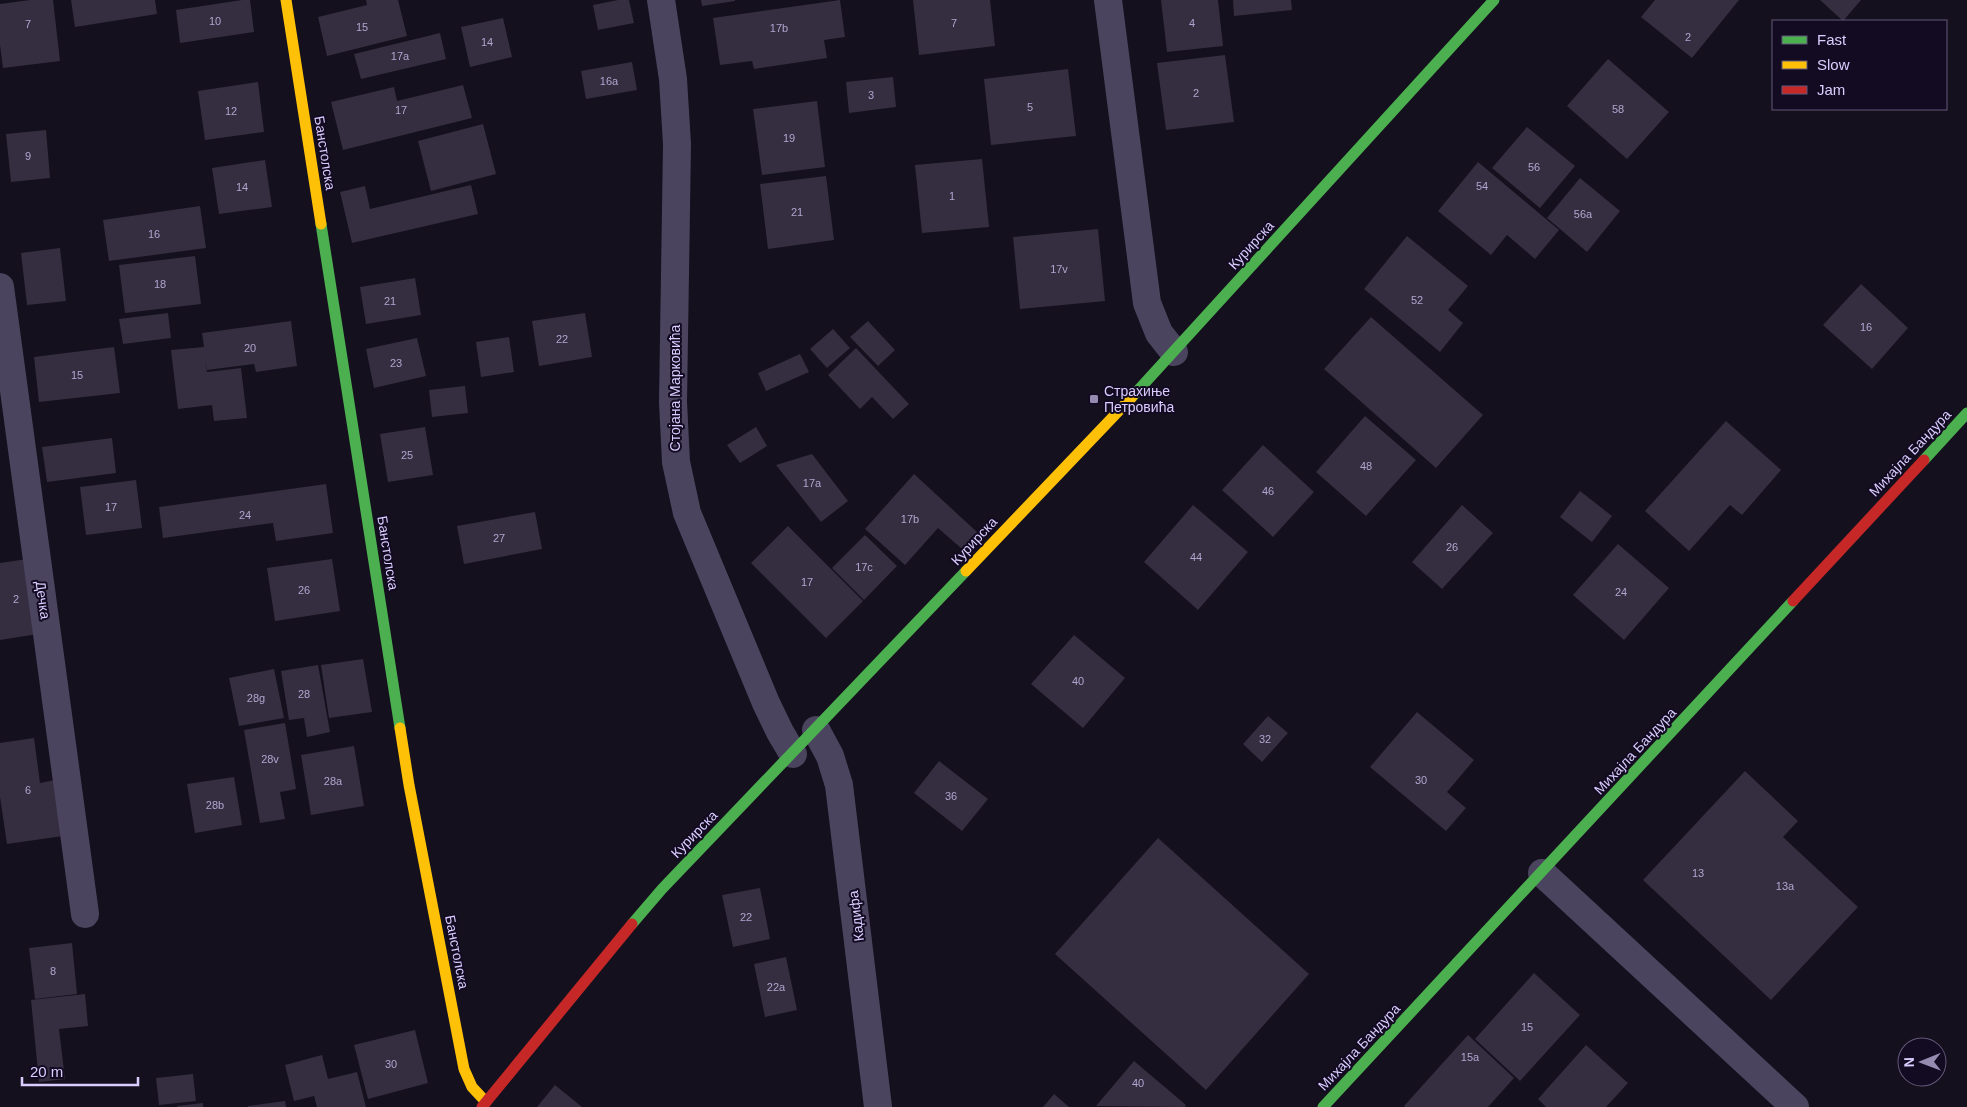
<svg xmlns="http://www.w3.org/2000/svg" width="1967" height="1107" font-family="Helvetica,sans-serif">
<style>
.building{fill:#342e40}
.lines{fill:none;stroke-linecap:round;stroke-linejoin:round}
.street{stroke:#4a445e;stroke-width:28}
.fast{stroke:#4caf50;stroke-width:11}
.slow{stroke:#ffc107;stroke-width:11}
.jam{stroke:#c62828;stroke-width:11}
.poi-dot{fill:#958bb0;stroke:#130b22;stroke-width:2}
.labels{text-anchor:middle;stroke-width:4;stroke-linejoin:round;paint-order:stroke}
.number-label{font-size:11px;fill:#b1a5cf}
.street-label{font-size:14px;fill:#dbcdff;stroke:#130b22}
.poi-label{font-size:14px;fill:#dbcdff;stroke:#130b22;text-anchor:start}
</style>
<rect width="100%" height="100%" fill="#14101d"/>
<path class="building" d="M30,0H53L60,61L3,68L0,45V4Z
M71,0H155L157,14L75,27Z
M242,0H250L254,32L180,43L176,10Z
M366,0H398L407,36L327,56L318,17L367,5Z
M618,0H629L634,23L598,30L593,5Z
M701,0H735V1L702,6Z
M840,0L845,37L824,40L827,58L754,69L752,61L720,65L713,18Z
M913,0H990L995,46L919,55Z
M1161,0H1218L1223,46L1167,52Z
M1233,0H1291L1292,10L1234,16Z
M1655,0H1739L1692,58L1641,17Z
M1820,0H1861L1843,21Z
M503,18L512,57L470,67L461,27Z
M440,33L446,59L361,79L354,54Z
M1225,55L1234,122L1166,130L1157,63Z
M1608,59L1669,112L1627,159L1567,106Z
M632,62L637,90L586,99L581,71Z
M1068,69L1076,136L991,145L984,79Z
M893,77L896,107L849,113L846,82Z
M258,82L264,132L205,140L198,91Z
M463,85L472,118L343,150L331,102L394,87L397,101Z
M817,101L825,167L762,175L753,109Z
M483,124L496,174L431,191L418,141Z
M1527,127L1575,166L1540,208L1492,168Z
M46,130L50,178L11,182L6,134Z
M982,159L989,227L922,233L915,165Z
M265,160L272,207L219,214L212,168Z
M1478,162L1559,230L1535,259L1507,235L1491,255L1438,211Z
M826,176L834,240L768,249L760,184Z
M1580,178L1620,211L1587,252L1547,218Z
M471,185L478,214L352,243L340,192L365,186L370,209Z
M200,206L206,248L109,261L103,220Z
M1098,229L1105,301L1020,309L1013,237Z
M1407,236L1468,286L1448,310L1463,323L1440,352L1364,289Z
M60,248L66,301L27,305L21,253Z
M195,256L201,304L125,313L119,265Z
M415,278L421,315L366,324L360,287Z
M1861,284L1908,328L1872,369L1823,325Z
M168,313L171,338L123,344L119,319Z
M585,313L592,357L539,366L532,321Z
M1371,317L1483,415L1436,468L1324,369Z
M291,321L297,366L256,372L254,364L207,370L205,361L207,372L241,368L247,418L214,421L212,405L178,409L171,350L204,347L202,333Z
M868,321L895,350L878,366L850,337Z
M833,329L850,348L827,368L810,349Z
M509,337L514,372L481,377L476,342Z
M417,338L426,376L374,388L366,349Z
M114,347L120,393L39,402L34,357Z
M856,348L909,404L893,419L872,397L860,409L828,375Z
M800,354L809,372L766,391L758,373Z
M465,386L468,413L432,417L429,390Z
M1365,416L1416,460L1366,516L1316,472Z
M1726,421L1781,470L1742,515L1730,505L1689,551L1645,511Z
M425,427L433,475L388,482L380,434Z
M756,427L767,446L740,463L727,445Z
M112,438L116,473L47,482L42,447Z
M1263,445L1314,492L1273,537L1222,490Z
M812,454L848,501L821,522L776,465Z
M914,474L977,532L962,549L938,528L905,565L865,529Z
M136,480L142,528L86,535L80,487Z
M326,484L333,533L276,541L273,523L163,538L159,507Z
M1580,491L1612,516L1592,542L1560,517Z
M1193,505L1248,552L1198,610L1144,562Z
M1462,505L1493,533L1442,589L1412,562Z
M535,512L542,549L464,564L457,526Z
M788,526L863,601L826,638L751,563Z
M865,535L897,566L864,600L832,568Z
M1618,544L1669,588L1624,640L1573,595Z
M27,559L38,634L0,640V563Z
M332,559L340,611L275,621L267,568Z
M1074,635L1125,678L1083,728L1031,684Z
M363,659L372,712L329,718L321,665Z
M318,665L330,732L307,737L304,718L289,720L281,671Z
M274,669L284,718L239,726L229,678Z
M1417,712L1474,760L1447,792L1466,808L1446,831L1370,767Z
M1268,716L1288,733L1262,762L1243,744Z
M285,723L296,789L280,792L285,819L260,823L244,730Z
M34,738L40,783L55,780L63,836L7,844L0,797V743Z
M354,746L364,806L311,815L301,755Z
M939,761L988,799L962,831L914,793Z
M1745,771L1798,821L1783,837L1858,907L1771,1000L1643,880Z
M234,777L242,825L195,833L187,784Z
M1158,838L1309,974L1206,1090L1055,954Z
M760,888L770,939L733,947L722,895Z
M72,943L77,994L35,999L29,948Z
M786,957L797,1010L765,1017L754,964Z
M1534,973L1580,1015L1520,1081L1475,1039Z
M85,994L88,1026L59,1029L65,1079L39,1082L31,1000Z
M415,1030L428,1083L368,1099L354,1045Z
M1468,1035L1514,1078L1488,1107H1405L1404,1106Z
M1586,1045L1628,1083L1606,1107H1546L1538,1099Z
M322,1055L328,1079L357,1072L366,1107H317L314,1096L294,1101L285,1065Z
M1134,1061L1186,1105L1185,1107L1096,1106Z
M193,1074L196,1101L159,1105L156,1078Z
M555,1085L582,1107H537Z
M1054,1094L1069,1107H1043Z
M285,1101L286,1107H248V1106Z
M203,1103V1107H177V1106Z"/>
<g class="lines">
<path class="street" d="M661,0L673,79L677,144L673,402L676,462L687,513L766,703L780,732L793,754
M1108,0L1147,303L1159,333L1174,352
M0,287L85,914
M816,730L830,756L839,785L878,1107
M1542,873L1795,1107"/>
<path class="fast" d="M321,224L400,728
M1132,397L1494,0
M1924,460L1967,413
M632,924L662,889L966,571
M1323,1107L1793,601"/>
<path class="slow" d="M286,0L321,224
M966,571L1132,397
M400,728L409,785L464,1069L472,1087L486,1102"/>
<path class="jam" d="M1793,601L1924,460
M482,1107L632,924"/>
</g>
<rect class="poi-dot" x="1089" y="394" width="10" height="10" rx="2.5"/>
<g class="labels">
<g class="number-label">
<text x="215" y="25">10</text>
<text x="954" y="27">7</text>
<text x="1192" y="27">4</text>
<text x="28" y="28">7</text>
<text x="362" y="31">15</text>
<text x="779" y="32">17b</text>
<text x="1688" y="41">2</text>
<text x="487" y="46">14</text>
<text x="400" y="60">17a</text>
<text x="609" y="85">16a</text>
<text x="1196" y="97">2</text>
<text x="871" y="99">3</text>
<text x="1030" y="111">5</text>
<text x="1618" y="113">58</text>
<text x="401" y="114">17</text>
<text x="231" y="115">12</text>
<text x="789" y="142">19</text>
<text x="28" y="160">9</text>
<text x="1534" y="171">56</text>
<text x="1482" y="190">54</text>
<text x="242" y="191">14</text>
<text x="952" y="200">1</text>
<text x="797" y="216">21</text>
<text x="1583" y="218">56a</text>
<text x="154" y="238">16</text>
<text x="1059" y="273">17v</text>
<text x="160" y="288">18</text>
<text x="1417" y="304">52</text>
<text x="390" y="305">21</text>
<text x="1866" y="331">16</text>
<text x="562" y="343">22</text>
<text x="250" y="352">20</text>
<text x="396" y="367">23</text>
<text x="77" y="379">15</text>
<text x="407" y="459">25</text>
<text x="1366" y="470">48</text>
<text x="812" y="487">17a</text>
<text x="1268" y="495">46</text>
<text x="111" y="511">17</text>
<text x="245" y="519">24</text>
<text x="910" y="523">17b</text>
<text x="499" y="542">27</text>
<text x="1452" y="551">26</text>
<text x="1196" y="561">44</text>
<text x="864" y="571">17c</text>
<text x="807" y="586">17</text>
<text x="304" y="594">26</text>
<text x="1621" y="596">24</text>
<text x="16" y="603">2</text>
<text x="1078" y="685">40</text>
<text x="304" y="698">28</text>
<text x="256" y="702">28g</text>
<text x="1265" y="743">32</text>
<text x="270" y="763">28v</text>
<text x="1421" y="784">30</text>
<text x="333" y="785">28a</text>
<text x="28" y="794">6</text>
<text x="951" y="800">36</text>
<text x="215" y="809">28b</text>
<text x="1698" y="877">13</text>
<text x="1785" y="890">13a</text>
<text x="746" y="921">22</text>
<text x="53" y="975">8</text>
<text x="776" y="991">22a</text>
<text x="1527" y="1031">15</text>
<text x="1470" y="1061">15a</text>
<text x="391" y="1068">30</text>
<text x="1138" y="1087">40</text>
</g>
<g class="street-label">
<text transform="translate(325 153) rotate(81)" y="5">Банстолска</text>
<text transform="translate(1251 245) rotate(-48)" y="5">Курирска</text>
<text transform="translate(675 388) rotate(-90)" y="5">Стојана Марковића</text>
<text transform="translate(1910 453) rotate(-47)" y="5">Михајла Бандура</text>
<text transform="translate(974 541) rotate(-47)" y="5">Курирска</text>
<text transform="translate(388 553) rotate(81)" y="5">Банстолска</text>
<text transform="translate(43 600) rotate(82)" y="5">Дечка</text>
<text transform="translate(1635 751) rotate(-47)" y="5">Михајла Бандура</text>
<text transform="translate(694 834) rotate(-46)" y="5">Курирска</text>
<text transform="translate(856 916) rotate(-97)" y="5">Кадифа</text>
<text transform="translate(457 952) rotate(79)" y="5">Банстолска</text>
<text transform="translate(1359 1047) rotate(-47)" y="5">Михајла Бандура</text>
</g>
<g class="poi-label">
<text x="1104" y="396">Страхиње<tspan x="1104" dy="16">Петровића</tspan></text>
</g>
</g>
<rect x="1772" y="20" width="175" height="90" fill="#130b22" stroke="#63597a"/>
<rect x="1782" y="36" width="25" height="8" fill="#4caf50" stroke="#63597a"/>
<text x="1817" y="45" font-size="15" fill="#dbcdff">Fast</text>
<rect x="1782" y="61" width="25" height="8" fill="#ffc107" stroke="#63597a"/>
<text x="1817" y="70" font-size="15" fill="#dbcdff">Slow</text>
<rect x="1782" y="86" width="25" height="8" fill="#c62828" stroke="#63597a"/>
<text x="1817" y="95" font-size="15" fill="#dbcdff">Jam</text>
<g transform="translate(1922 1062) rotate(269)"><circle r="24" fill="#130b22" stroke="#63597a"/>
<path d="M0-4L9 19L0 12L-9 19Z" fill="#958bb0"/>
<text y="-8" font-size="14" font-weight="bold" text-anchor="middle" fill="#dbcdff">N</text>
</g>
<path d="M22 1077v8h116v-8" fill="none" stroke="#dbcdff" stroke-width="2.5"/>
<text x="30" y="1077" font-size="15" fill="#dbcdff" stroke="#130b22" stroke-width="4" paint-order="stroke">20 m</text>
</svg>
